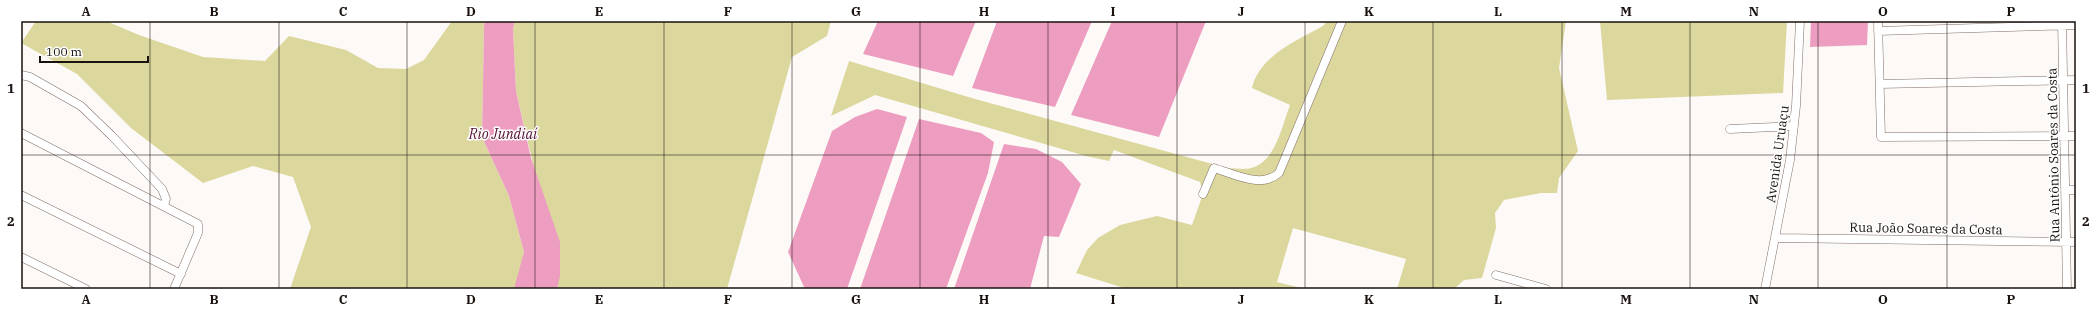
<svg xmlns="http://www.w3.org/2000/svg" width="2097" height="310" font-family="'IBM Plex Serif',serif">
<style>
.green{fill:#dbd79d}
.water{fill:#ed9ec0}
.lines{fill:none;stroke-linecap:round;stroke-linejoin:round}
.minor-casing{stroke:#806f67;stroke-width:9}
.minor{stroke:#fff;stroke-width:8}
.grid{fill:none;stroke:#19120f;stroke-width:1;stroke-opacity:0.55}
.labels{text-anchor:middle;stroke-width:3;stroke-linejoin:round;paint-order:stroke}
.street-label{font-size:13px;fill:#19120f;stroke:#fff}
.water-label{font-size:14px;font-style:italic;fill:#541034;stroke:#fff}
.neatline{fill:none;stroke:#19120f;stroke-width:1.5}
.grid-label{font-size:13px;text-anchor:middle;font-weight:bold;fill:#19120f}
</style>
<rect width="100%" height="100%" fill="#fdf9f7"/>
<path class="green" d="M36,21H106L139,35L203,57L265,61L289,36L346,50L378,68L406,69L424,60L452,21H485L484,26L482,137L509,196L524,252L516,287L514,289H290L311,227L293,177L253,166L203,183L131,128L77,74L21,43Z
M515,21H831L827,36L792,57L727,289H557L559,276L516,91L513,29Z
M1327,21H1566L1559,68L1578,151L1559,178L1557,193H1541L1504,200L1495,213L1496,228L1482,278L1464,280L1454,289H1397L1406,259L1293,228L1277,282L1305,289H1127L1076,273L1087,250L1098,238L1120,225L1157,216L1192,225L1203,194L1200,182L1114,150L1109,161L1086,156L875,95L831,116L849,61L975,99L1227,168C1234,168 1244,170 1251,168C1276,162 1282,125 1290,105L1252,88C1259,56 1296,41 1323,26Z
M1600,21H1787L1783,93L1607,100Z"/>
<path class="water" d="M485,21H515L513,29L516,91L531,158L560,242V276L557,289H514L524,252L509,196L482,137L484,26Z
M878,21H976L953,76L863,54Z
M997,21H1092L1055,107L972,88Z
M1112,21H1206L1159,137L1071,115Z
M1811,21H1868L1867,45L1810,47Z
M877,109L907,117L847,289H805L788,252L832,131L855,117Z
M919,119L981,133L994,142L988,173L946,289H860Z
M1004,144L1036,149L1062,162L1081,184L1059,237L1044,236L1030,289H954Z"/>
<g class="lines">
<g class="minor-casing">
<path id="minor" d="M1878,21L1881,137L2076,136
M2062,21L2067,289
M1878,31L2076,25
M21,75L30,77L81,106L112,136L162,189L166,199L164,206
M1880,84L2076,80
M1730,129L1794,126
M21,133L198,224V233L174,289
M2066,190H2076
M1203,194L1214,168C1234,174 1261,189 1279,173L1342,21
M21,195L181,274
M1775,238L2076,242
M21,257L86,289
M1496,275L1546,289
M1765,289L1790,160L1796,106L1800,21"/>
</g>
<use href="#minor" class="minor"/>
</g>
<path class="grid" d="M150,21V289M279,21V289M407,21V289M535,21V289M664,21V289M792,21V289M920,21V289M1048,21V289M1177,21V289M1305,21V289M1433,21V289M1562,21V289M1690,21V289M1818,21V289M1947,21V289M21,155H2076"/>
<g class="labels">
<g class="street-label">
<text transform="translate(1777 154) rotate(-82)" y="5">Avenida Uruaçu</text>
<text transform="translate(2053 155) rotate(-91)" y="5">Rua Antônio Soares da Costa</text>
<text transform="translate(1926 228) rotate(1)" y="5">Rua João Soares da Costa</text>
</g>
<g class="water-label">
<text x="503" y="139">Rio Jundiaí</text>
</g>
</g>
<rect width="2097" height="310" fill="none" stroke="#ffffff" stroke-width="44"/>
<path d="M40 56v6h108v-6" fill="none" stroke="#19120f" stroke-width="2"/>
<text x="46" y="56" font-size="12" fill="#19120f" stroke="#ffffff" stroke-width="3" paint-order="stroke">100 m</text>
<rect x="22" y="22" width="2053" height="266" class="neatline"/>
<g class="grid-label">
<text x="86" y="16">A</text>
<text x="214" y="16">B</text>
<text x="343" y="16">C</text>
<text x="471" y="16">D</text>
<text x="599" y="16">E</text>
<text x="728" y="16">F</text>
<text x="856" y="16">G</text>
<text x="984" y="16">H</text>
<text x="1113" y="16">I</text>
<text x="1241" y="16">J</text>
<text x="1369" y="16">K</text>
<text x="1498" y="16">L</text>
<text x="1626" y="16">M</text>
<text x="1754" y="16">N</text>
<text x="1883" y="16">O</text>
<text x="2011" y="16">P</text>
<text x="11" y="93">1</text>
<text x="2086" y="93">1</text>
<text x="11" y="226">2</text>
<text x="2086" y="226">2</text>
<text x="86" y="304">A</text>
<text x="214" y="304">B</text>
<text x="343" y="304">C</text>
<text x="471" y="304">D</text>
<text x="599" y="304">E</text>
<text x="728" y="304">F</text>
<text x="856" y="304">G</text>
<text x="984" y="304">H</text>
<text x="1113" y="304">I</text>
<text x="1241" y="304">J</text>
<text x="1369" y="304">K</text>
<text x="1498" y="304">L</text>
<text x="1626" y="304">M</text>
<text x="1754" y="304">N</text>
<text x="1883" y="304">O</text>
<text x="2011" y="304">P</text>
</g>
</svg>
